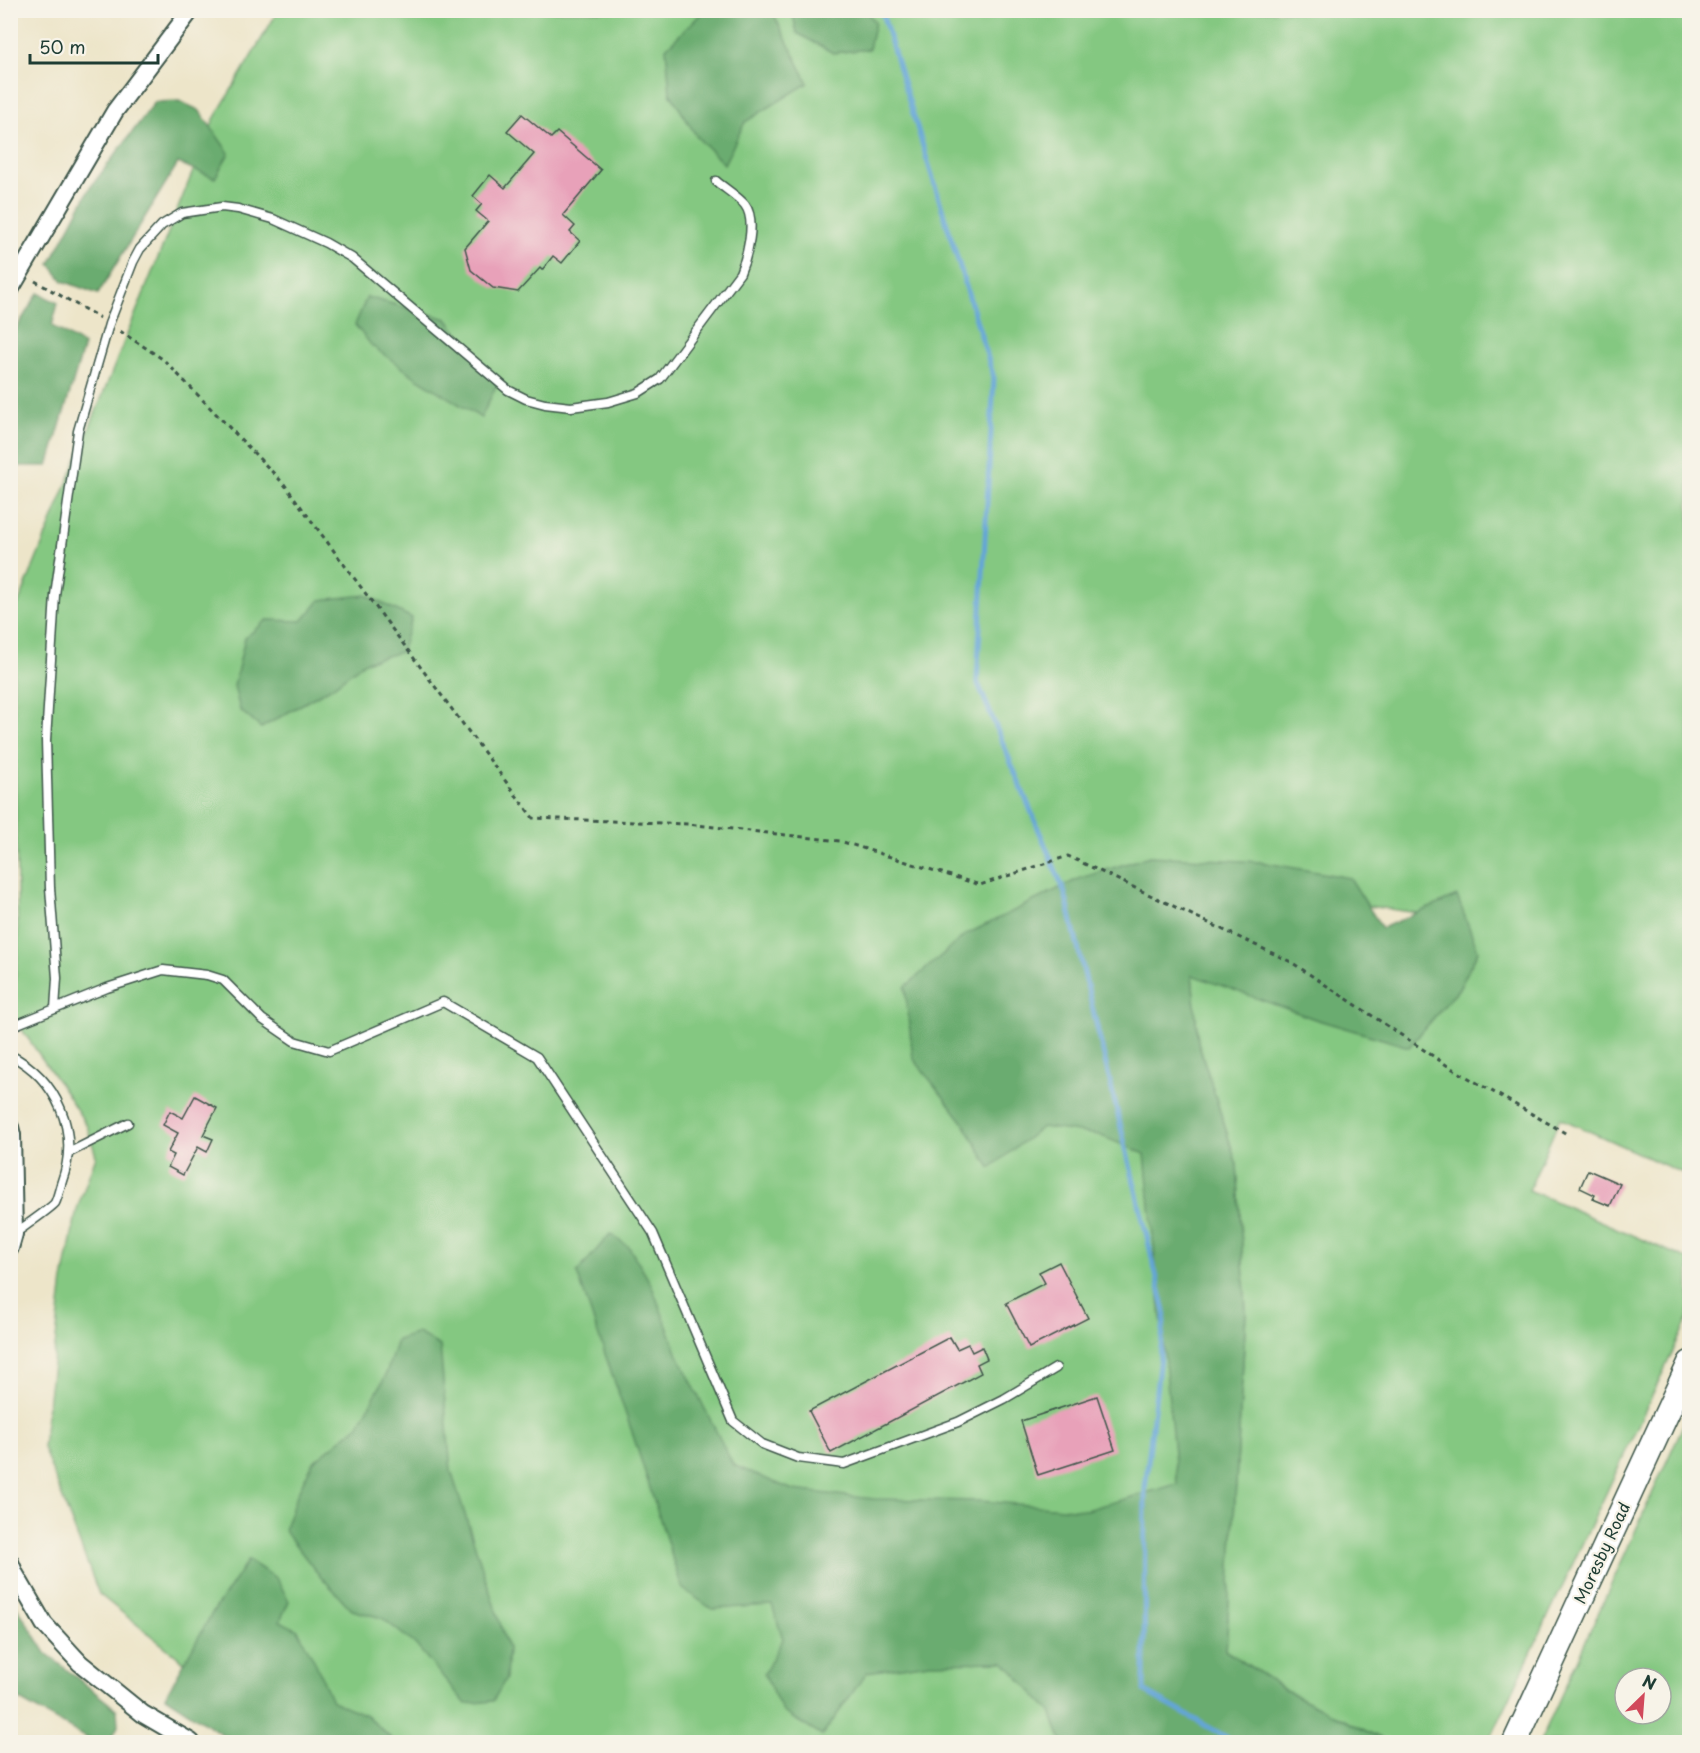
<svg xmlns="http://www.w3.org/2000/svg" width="1700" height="1753" font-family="'Playpen Sans',sans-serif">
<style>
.green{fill:#84c881;stroke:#52825a;stroke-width:1.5;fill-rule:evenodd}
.forest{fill:#6bac6f;stroke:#457452;stroke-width:1.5}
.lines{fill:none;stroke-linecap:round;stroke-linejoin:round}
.stream{stroke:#63a5d7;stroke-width:5}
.building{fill:#e8a1b9}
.lane-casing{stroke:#3e564a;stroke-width:11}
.street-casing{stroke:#3e564a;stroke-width:20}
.secondary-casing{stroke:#3e564a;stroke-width:27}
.path{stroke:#3e564a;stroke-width:3;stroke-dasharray:4.5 4.5;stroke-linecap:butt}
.lane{stroke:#fff;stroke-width:8}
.street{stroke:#fff;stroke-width:16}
.secondary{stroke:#fff;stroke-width:24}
.labels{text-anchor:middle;stroke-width:4.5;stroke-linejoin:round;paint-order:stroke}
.street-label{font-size:16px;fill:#1f3d34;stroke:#f7f3e8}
</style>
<rect width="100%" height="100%" fill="#f7f3e8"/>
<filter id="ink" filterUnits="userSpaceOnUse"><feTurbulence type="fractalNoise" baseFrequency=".0167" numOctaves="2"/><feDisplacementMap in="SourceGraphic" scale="12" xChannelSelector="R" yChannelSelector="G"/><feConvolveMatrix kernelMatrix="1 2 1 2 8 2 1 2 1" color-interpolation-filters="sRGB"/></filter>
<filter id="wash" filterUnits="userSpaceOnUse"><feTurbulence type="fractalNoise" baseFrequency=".008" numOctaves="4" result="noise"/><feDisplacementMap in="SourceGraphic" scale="24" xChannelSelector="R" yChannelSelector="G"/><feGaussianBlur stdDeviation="1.35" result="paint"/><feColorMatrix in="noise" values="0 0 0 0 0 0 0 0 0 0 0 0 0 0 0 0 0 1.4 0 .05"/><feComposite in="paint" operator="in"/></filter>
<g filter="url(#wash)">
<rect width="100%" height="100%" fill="#ede5c9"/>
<path class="green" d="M278,11H1689V1176L1560,1118L1529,1190L1689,1260V1317L1489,1742H1388L1294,1695L1226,1651L1246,1312L1237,1165L1198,1042L1192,974L1315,1019L1409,1047L1460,987L1478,951L1466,920L1144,874L1188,1678L1301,1742H284L99,1594L43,1447L63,1280L77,1209L96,1156L87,1126L64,1090L11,1014L18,954L13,617L214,119Z
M1689,1412V1742H1540ZM1625,1678H1661V1714H1625Z"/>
<path class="forest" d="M705,10L772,11L808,83L745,122L724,164L697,137L670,93L666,48Z
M792,11H866L875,22L869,49L833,53L797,33Z
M179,101L199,110L229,153L215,178L178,163L98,294L63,281L50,264L90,188L155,102Z
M38,293L58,303L52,326L84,345L48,466H11V337Z
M367,297L447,319L497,384L481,418L418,379L372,346L355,325Z
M366,595L412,618L401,652L365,662L332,687L261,728L240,710L234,686L245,638L267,620L302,621L320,600Z
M1150,856L1261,862L1350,878L1382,928L1457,896L1478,951L1460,987L1409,1047L1315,1019L1192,975L1198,1042L1237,1165L1246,1312L1226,1651L1294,1695L1388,1742H1062L1051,1712L1004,1662L929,1663L867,1672L822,1736L783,1712L764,1674L783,1639L772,1605L712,1609L682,1588L632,1432L577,1273L610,1234L629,1247L651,1284L678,1355L733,1465L793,1490L874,1499L981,1501L1086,1510L1177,1484L1145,1154L1099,1135L1042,1127L990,1168L963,1122L913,1058L905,987L965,935L1078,879Z
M418,1333L440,1346L451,1471L508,1648L506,1678L493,1701L466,1704L415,1644L382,1618L352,1610L315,1570L284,1530L298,1492L313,1462L359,1425L385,1377L397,1340Z
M248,1560L276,1578L289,1601L280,1621L298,1630L316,1664L332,1701L366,1715L395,1742H234L165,1697L211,1615Z
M10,1596L46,1653L117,1710L118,1726L110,1741L94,1742L11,1695Z"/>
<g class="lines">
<path class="stream" d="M883,10V16L994,378L977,681L1065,893L1165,1312L1145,1489L1144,1691L1235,1742"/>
</g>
<g id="blocks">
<path class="building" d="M522,114L551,138L557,132L601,170L563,215L575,226L570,232L580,241L562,263L553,256L542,270L540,268L518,292L493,288L471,270L465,248L488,221L476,211L482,204L473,196L490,175L505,188L534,154L507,131Z
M195,1096L217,1108L203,1135L213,1139L207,1152L198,1147L183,1175L168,1167L174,1155L168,1152L178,1133L163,1125L170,1111L183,1118Z
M1588,1170L1620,1184L1610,1206L1593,1199L1595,1195L1580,1188Z
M1059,1262L1088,1318L1029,1348L1006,1303L1045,1283L1039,1272Z
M950,1337L957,1349L968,1344L972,1352L982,1347L987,1359L977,1364L981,1373L831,1453L809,1411Z
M1097,1396L1115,1450L1038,1475L1021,1421Z"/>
</g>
</g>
<g filter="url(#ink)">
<use href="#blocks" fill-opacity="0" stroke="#3e564a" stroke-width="1.5"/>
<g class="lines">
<g class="lane-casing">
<path id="lane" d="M55,1009L57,978L50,888L46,740L55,595L78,431L109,324L133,262L140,249L162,225L182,213L222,207L238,209L273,219L326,243L352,258L508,390L526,399L545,404L571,407L608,402L638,393L660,379L740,273C747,257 757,221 745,205C739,197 724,188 716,181
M10,1027L107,988L163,970L207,975L223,980L262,1019L294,1041L329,1051L443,1002L537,1057L653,1233L733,1421L762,1444L798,1458L844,1464L958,1422L1004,1399L1056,1368
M10,1055C57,1079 80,1131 62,1181C60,1187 58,1197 55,1203C50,1209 22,1228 14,1234
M68,1153L128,1123"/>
</g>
<g class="street-casing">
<path id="street" d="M10,290L115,111L191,10
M10,1127L12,1135L14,1234L10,1248
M10,1562L15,1574L44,1624L80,1663L143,1714L191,1742"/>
</g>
<g class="secondary-casing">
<path id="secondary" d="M1515,1742L1690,1363"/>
</g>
<path class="path" d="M35,281L100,318
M120,331L164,360L284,484L533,818L688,824L840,841L980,885L1068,856L1291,962L1451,1068L1567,1134"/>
<use href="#lane" class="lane"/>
<use href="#street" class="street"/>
<use href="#secondary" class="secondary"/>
</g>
</g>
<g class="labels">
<g class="street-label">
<text transform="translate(1602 1553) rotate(-65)" y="6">Moresby Road</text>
</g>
</g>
<rect width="1700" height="1753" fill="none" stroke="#f7f3e8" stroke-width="36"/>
<g transform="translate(1643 1696) rotate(25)"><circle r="28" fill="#f7f3e8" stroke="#a1aaa0" stroke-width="1.5"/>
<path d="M0-4.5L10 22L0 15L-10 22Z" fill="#d1495b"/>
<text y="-9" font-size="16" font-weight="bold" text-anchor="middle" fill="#1f3d34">N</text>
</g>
<path d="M30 54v9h128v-9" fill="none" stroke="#1f3d34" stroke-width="3"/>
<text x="39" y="54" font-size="18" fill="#1f3d34" stroke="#f7f3e8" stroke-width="4.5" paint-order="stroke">50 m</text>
</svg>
